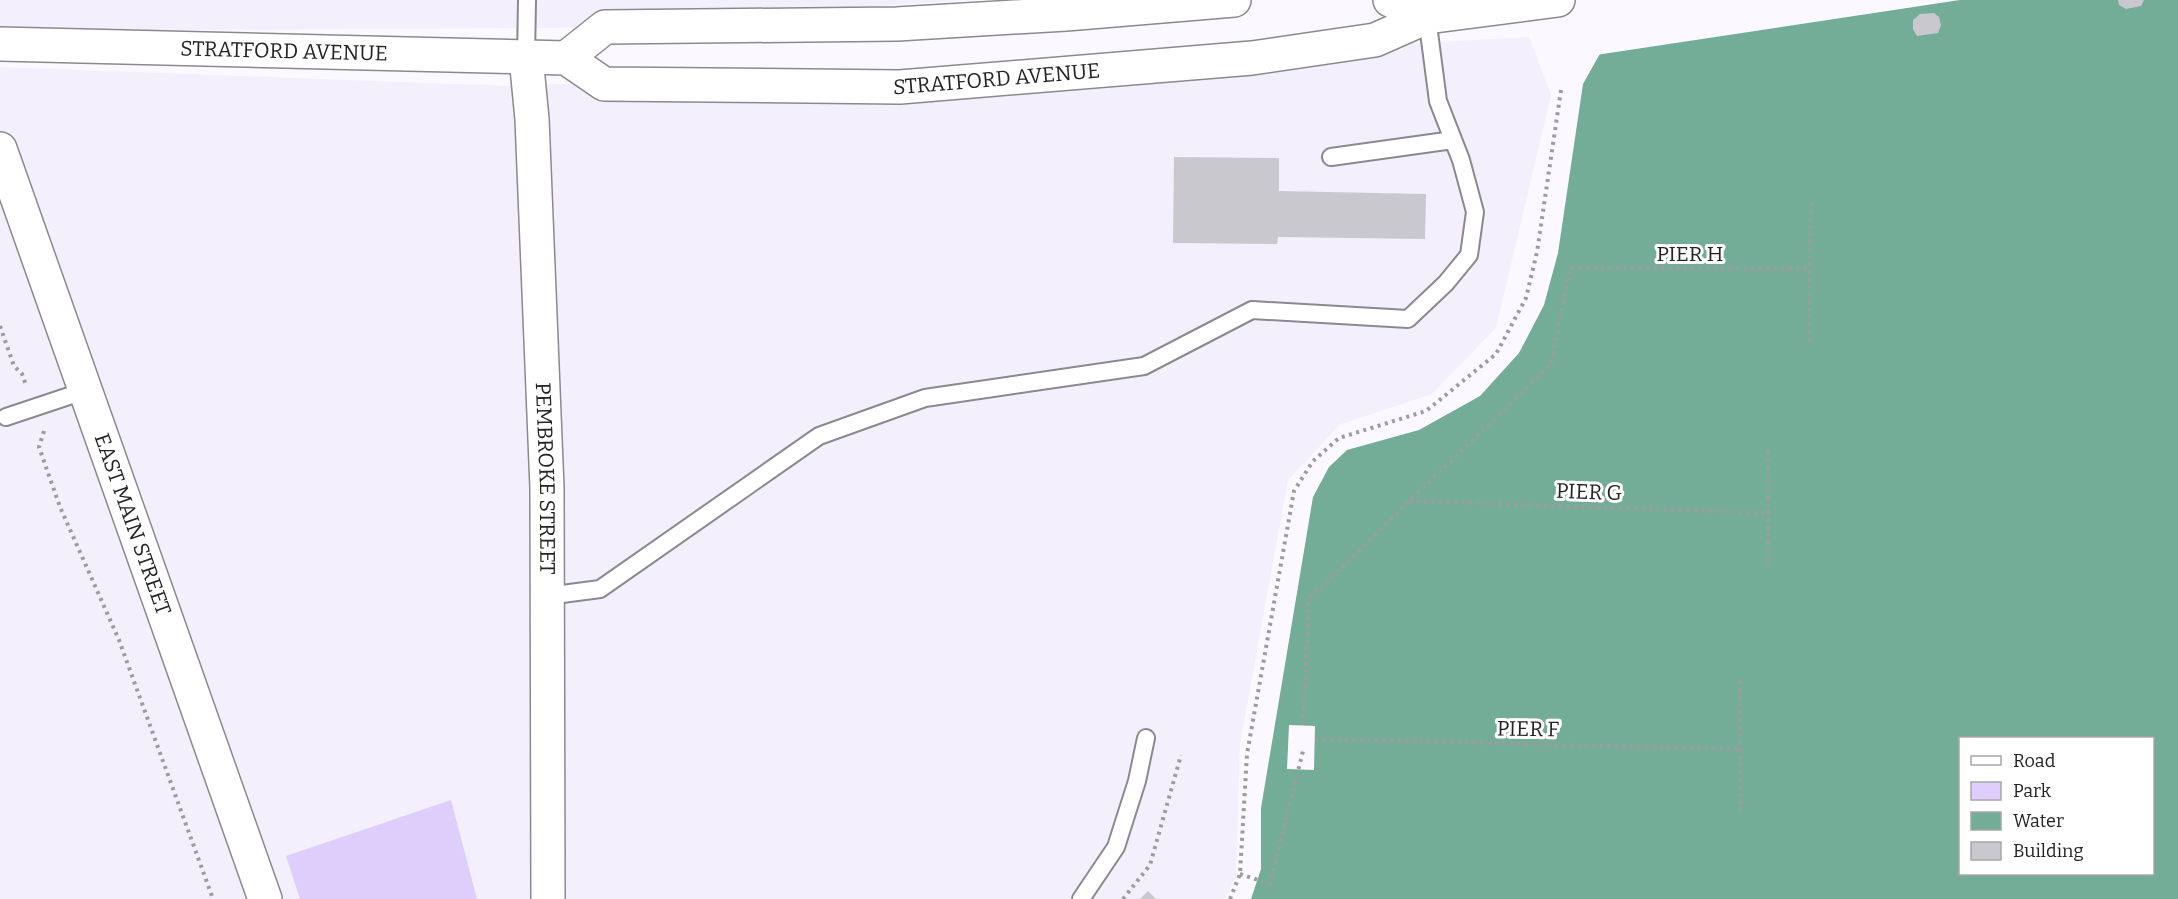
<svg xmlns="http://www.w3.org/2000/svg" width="2178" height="899" font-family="Bitter,serif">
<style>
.built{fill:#f4effd}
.green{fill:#dfcefc}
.water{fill:#73ac97;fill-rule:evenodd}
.pier{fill:#fbf9ff}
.building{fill:#cac8cf}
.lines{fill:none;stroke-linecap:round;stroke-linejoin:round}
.lane-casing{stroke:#8b898f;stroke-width:20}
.street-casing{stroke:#8b898f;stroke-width:36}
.secondary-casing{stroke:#8b898f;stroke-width:36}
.path{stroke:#9c9b9f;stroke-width:4;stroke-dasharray:3 4.5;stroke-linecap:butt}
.lane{stroke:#fff;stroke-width:16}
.street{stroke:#fff;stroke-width:33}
.secondary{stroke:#fff;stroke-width:33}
.labels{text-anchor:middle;stroke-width:6;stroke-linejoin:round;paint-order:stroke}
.street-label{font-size:21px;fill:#232225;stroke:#fff}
</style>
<rect width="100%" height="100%" fill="#fbf9ff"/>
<path class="built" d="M0,0H965L555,28L0,31Z
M1529,37L1551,95L1496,328L1432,394L1341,424L1288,480L1240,744L1236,876L1225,899H0V67L511,86L1015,65Z"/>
<path class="green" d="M451,800L477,899H300L286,856Z"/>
<path class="water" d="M1630,0H2178V899H1251L1261,869V808L1313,497L1329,467L1347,450L1419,430L1480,396L1519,353L1544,305L1558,253L1583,84ZM1960,738H2152V874H1960Z"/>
<path class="pier" d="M1627,0H1960L1596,55Z
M1289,725L1315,726L1314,770L1287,769Z"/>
<path class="building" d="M2118,0H2144L2141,6L2126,9L2119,5Z
M1934,13L1939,17L1941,25L1938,33L1917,36L1913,29V20L1920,14Z
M1174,157L1279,158V191L1426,194L1425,239L1278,237L1277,244L1173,243Z
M1148,891L1156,899H1140Z"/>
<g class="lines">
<g class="lane-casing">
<path id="lane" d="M526,57L527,0
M1331,157L1453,140
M6,417L84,391
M547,596L600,589L819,436L925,398L1144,366L1252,310L1408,319L1446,283L1469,255L1475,212L1461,160L1438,101L1427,17
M1081,899L1116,847L1137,781L1146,738"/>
</g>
<g class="street-casing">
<g id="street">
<path id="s1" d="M526,57L532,119L547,488L548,899"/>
<path id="s2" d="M0,149L265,899"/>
</g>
</g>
<g class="secondary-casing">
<g id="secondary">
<path d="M1390,0L1427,17"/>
<path id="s3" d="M0,44L566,58L604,84L900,87L1252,58L1375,40L1427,17L1558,0"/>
<path d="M566,58L605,27L897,24L1066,14L1234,0"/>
</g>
</g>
<path class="path" d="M0,326L14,366L22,374L26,385
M1809,341L1811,199
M44,431L39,447L60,507L119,640L213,899
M1768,451V569
M1409,501L1768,513
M1740,681L1741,812
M1303,725L1309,599L1551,364L1570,268L1810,269
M1315,739L1740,749
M1240,874L1270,884L1303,751
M1123,899L1150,865L1181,755
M1230,899L1240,874L1247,754L1294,491L1313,461L1339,438L1426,411L1496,354L1526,298L1537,252L1561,90"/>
<use href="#lane" class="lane"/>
<use href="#street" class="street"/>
<use href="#secondary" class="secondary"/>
</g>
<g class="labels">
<g class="street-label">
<text dy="7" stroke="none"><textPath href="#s3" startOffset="284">STRATFORD AVENUE</textPath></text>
<text dy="7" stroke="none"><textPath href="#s3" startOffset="1005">STRATFORD AVENUE</textPath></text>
<text x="1690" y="261">PIER H</text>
<text dy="7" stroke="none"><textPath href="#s1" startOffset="422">PEMBROKE STREET</textPath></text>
<text transform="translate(1589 492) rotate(2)" y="7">PIER G</text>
<text dy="7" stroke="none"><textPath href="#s2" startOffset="398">EAST MAIN STREET</textPath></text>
<text transform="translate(1528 729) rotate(1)" y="7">PIER F</text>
</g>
</g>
<rect x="1959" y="737" width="195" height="138" fill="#ffffff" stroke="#a7a7a8" stroke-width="1.5"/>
<rect x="1971" y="756" width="30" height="9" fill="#ffffff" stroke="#a7a7a8" stroke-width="1.5"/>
<text x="2013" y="767" font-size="18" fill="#232225">Road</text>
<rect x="1971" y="782" width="30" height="18" fill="#dfcefc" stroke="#a7a7a8" stroke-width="1.5"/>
<text x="2013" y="797" font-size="18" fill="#232225">Park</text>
<rect x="1971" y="812" width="30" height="18" fill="#73ac97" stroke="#a7a7a8" stroke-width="1.5"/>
<text x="2013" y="827" font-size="18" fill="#232225">Water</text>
<rect x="1971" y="842" width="30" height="18" fill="#cac8cf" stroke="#a7a7a8" stroke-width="1.5"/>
<text x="2013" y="857" font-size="18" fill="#232225">Building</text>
</svg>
